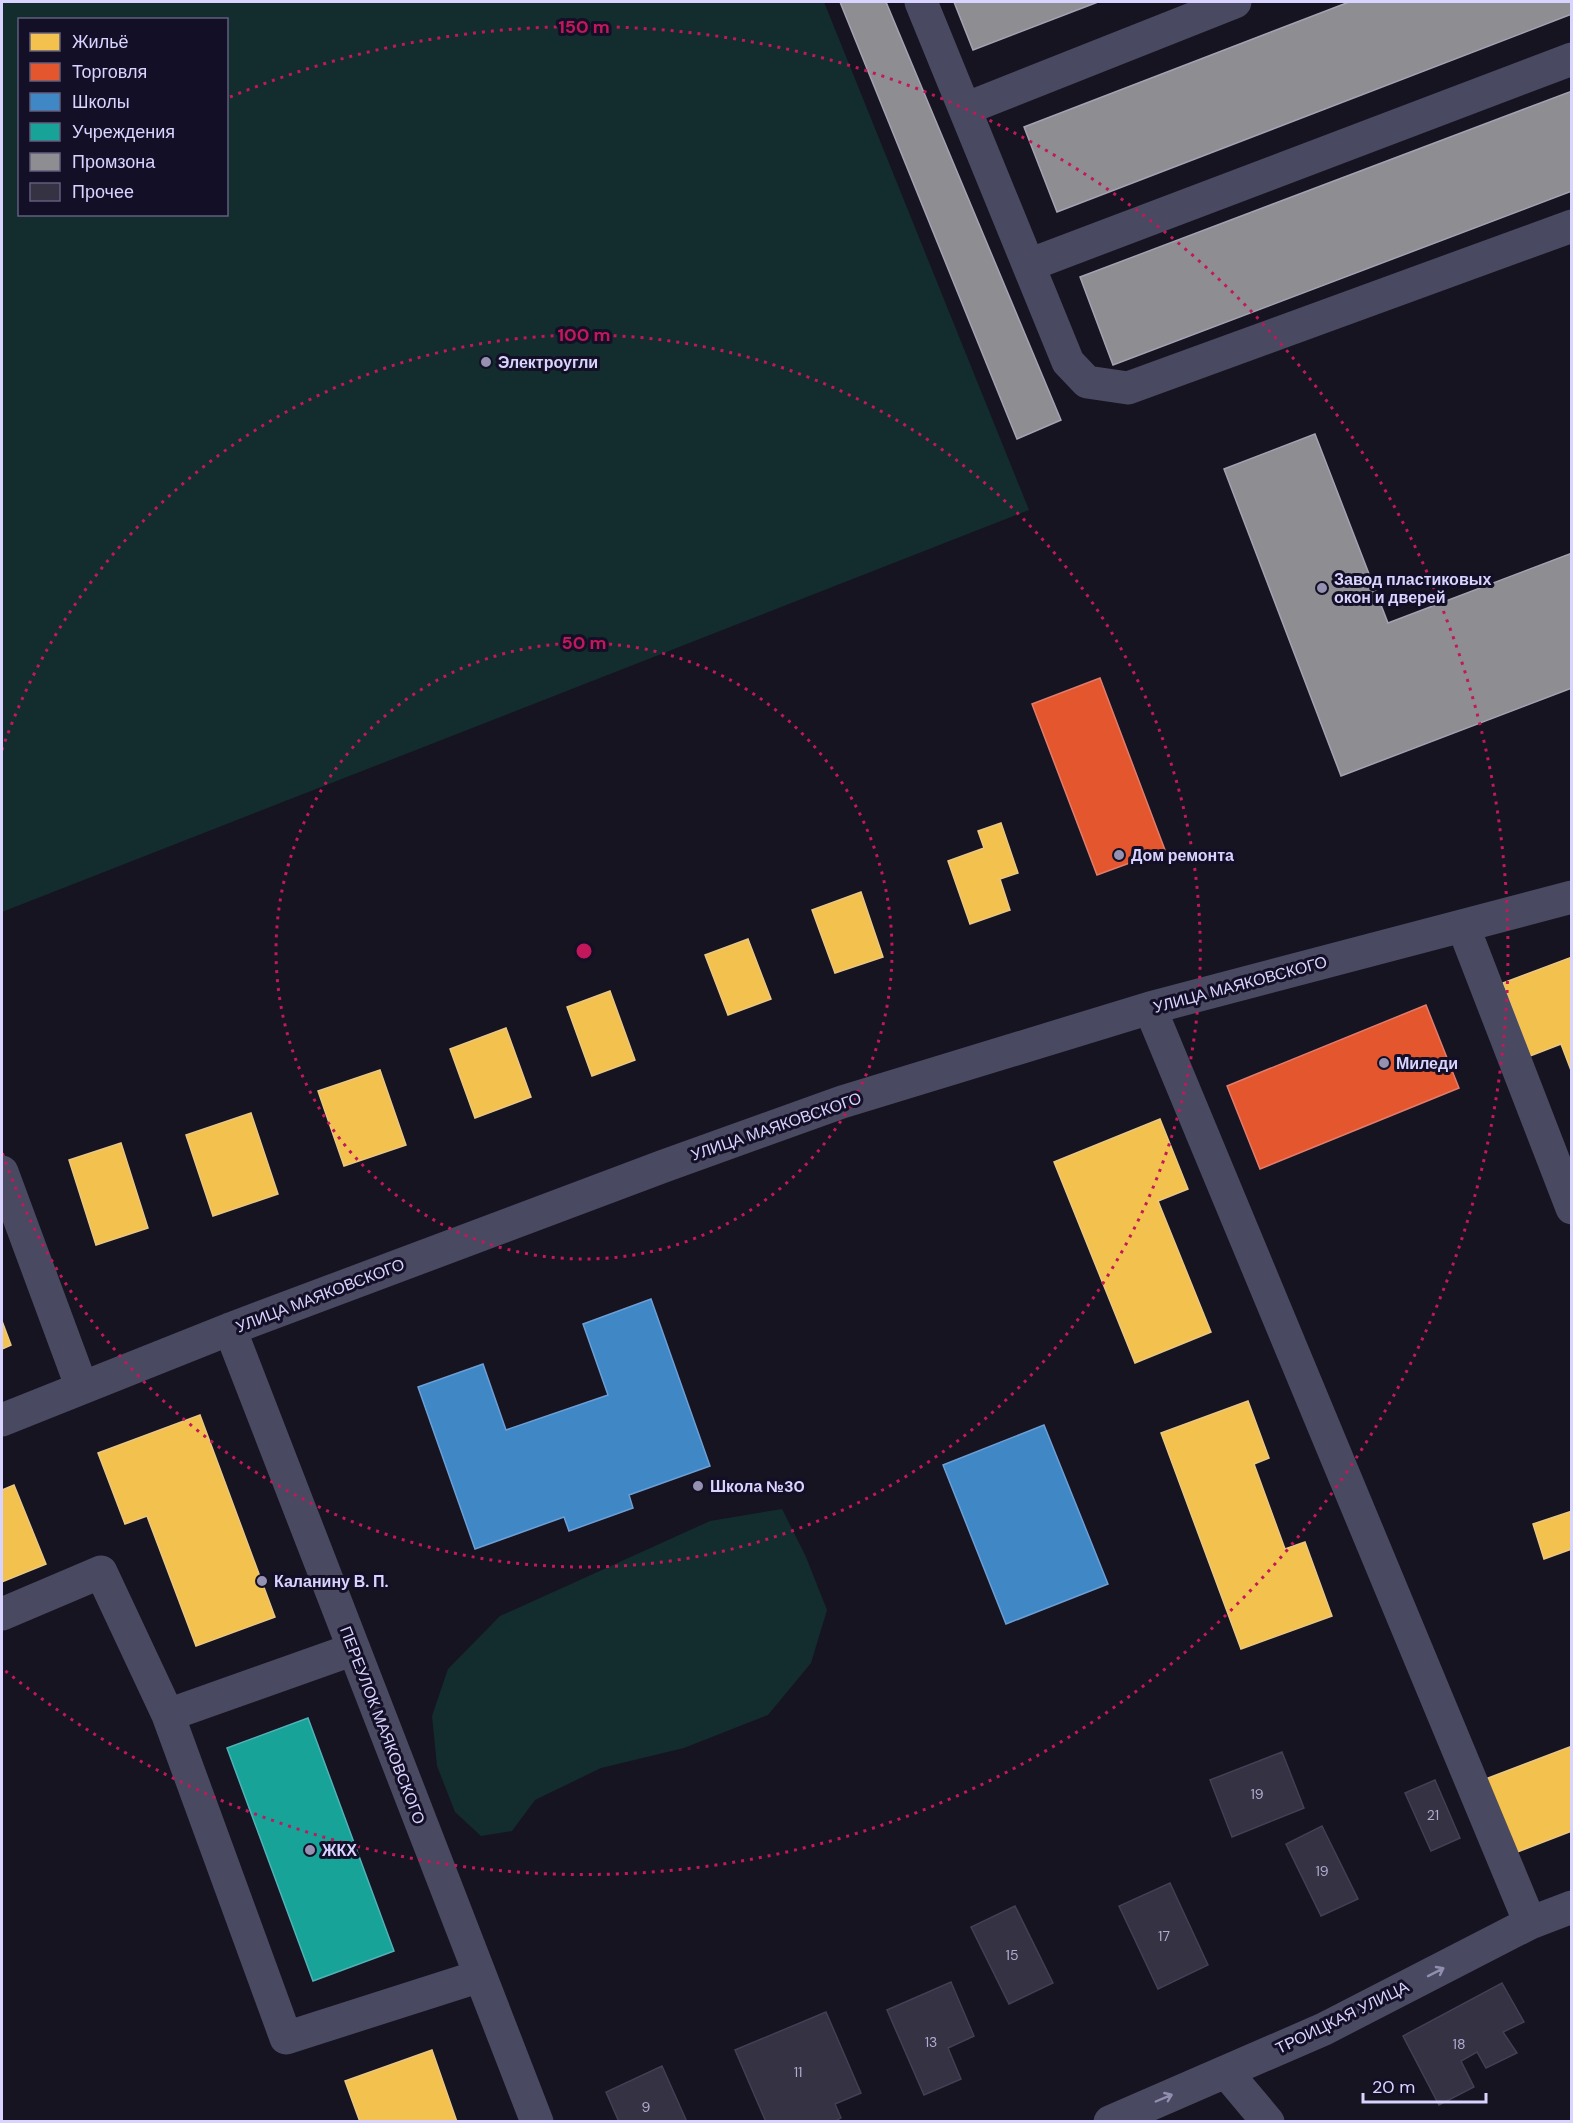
<svg xmlns="http://www.w3.org/2000/svg" width="1573" height="2123" font-family="'DM Sans',sans-serif">
<style>
.green{fill:#132c2d;fill-rule:evenodd}
.homes{fill:#f2c14e;stroke:#eac783;stroke-width:1.5}
.shops{fill:#e4572e;stroke:#e17c6d;stroke-width:1.5}
.schools{fill:#3f88c5;stroke:#6d9fd6;stroke-width:1.5}
.public{fill:#17a398;stroke:#51b2b7;stroke-width:1.5}
.industry{fill:#8d8d92;stroke:#a4a2b3;stroke-width:1.5}
.building{fill:#343243;stroke:#433f54;stroke-width:1.5}
.lines{fill:none;stroke-linecap:round;stroke-linejoin:round}
.minor{stroke:#4a4962;stroke-width:33}
.oneway{stroke:#928eb0}
.ring{fill:none;stroke:#c2185b;stroke-width:3;stroke-dasharray:3 6}
.poi-dot{fill:#9591b1;stroke:#130f26;stroke-width:2}
.labels{text-anchor:middle;stroke-width:6;stroke-linejoin:round;paint-order:stroke}
.number-label{font-size:14px;fill:#b0acd0}
.poi-label{font-size:16px;font-weight:bold;fill:#d9d4ff;stroke:#130f26;text-anchor:start}
.street-label{font-size:16px;fill:#d9d4ff;stroke:#130f26}
.centre{fill:#c2185b;stroke:#130f26;stroke-width:3}
.ring-label{font-size:18px;text-anchor:middle;font-weight:bold;fill:#c2185b;stroke:#130f26;stroke-width:6;stroke-linejoin:round;paint-order:stroke}
</style>
<rect width="100%" height="100%" fill="#161421"/>
<path class="green" d="M2,2H824L1029,510L2,912ZM20,20H226V214H20Z
M782,1509L806,1557L827,1610L811,1663L768,1715L684,1748L601,1768L535,1800L512,1831L481,1836L455,1812L437,1766L432,1716L448,1669L500,1616L710,1521Z"/>
<path class="homes" d="M1001,823L1018,873L1000,879L1010,910L970,924L948,861L984,848L978,831Z
M861,892L883,957L835,973L812,910Z
M748,939L771,999L728,1015L705,955Z
M1572,957V1073L1561,1044L1530,1056L1503,983Z
M610,991L635,1060L592,1076L567,1007Z
M506,1028L531,1097L475,1118L450,1049Z
M380,1070L406,1145L344,1166L318,1091Z
M251,1113L278,1194L213,1216L186,1135Z
M1160,1119L1188,1189L1158,1201L1211,1332L1135,1363L1054,1162Z
M121,1143L148,1228L96,1245L69,1160Z
M2,1321L11,1345L2,1349Z
M1248,1401L1269,1458L1254,1464L1285,1549L1305,1542L1332,1616L1241,1649L1161,1433Z
M200,1415L275,1617L196,1646L147,1516L125,1524L98,1453Z
M14,1485L46,1564L2,1582V1490Z
M1572,1511V1549L1544,1559L1533,1524Z
M1572,1746V1831L1512,1854L1483,1780Z
M432,2050L457,2122H360L345,2081Z"/>
<path class="shops" d="M1100,678L1165,850L1097,875L1032,704Z
M1426,1005L1459,1088L1260,1169L1227,1086Z"/>
<path class="schools" d="M651,1299L710,1466L629,1495L633,1508L569,1531L564,1517L475,1549L418,1387L483,1364L506,1430L608,1395L583,1324Z
M1044,1425L1108,1584L1006,1624L943,1465Z"/>
<path class="public" d="M308,1718L394,1951L313,1981L227,1748Z"/>
<path class="industry" d="M840,2H886L1061,420L1017,439Z
M954,2H1098L973,50Z
M1349,2H1572V14L1057,212L1024,127Z
M1572,91V191L1113,365L1080,277Z
M1315,434L1388,623L1572,553V688L1341,776L1224,469Z"/>
<path class="building" d="M1282,1752L1304,1808L1232,1837L1210,1780Z
M1435,1780L1460,1838L1431,1851L1405,1793Z
M1322,1826L1358,1899L1321,1916L1286,1844Z
M1170,1883L1208,1965L1158,1989L1119,1906Z
M1015,1906L1053,1983L1009,2004L971,1927Z
M951,1982L974,2036L948,2048L961,2079L924,2095L887,2010Z
M1502,1983L1524,2022L1503,2032L1517,2053L1486,2068L1477,2052L1461,2061L1474,2087L1439,2105L1403,2036Z
M826,2012L861,2093L835,2104L841,2118L833,2122H766L735,2050Z
M662,2066L687,2122H619L606,2092Z"/>
<g class="lines">
<path class="minor" d="M921,2L1068,362L1087,382L1128,388L1572,226
M965,109L1235,2
M1029,265L1572,59
M1463,926L1572,1208
M1150,1008L1530,1923
M2,1172L82,1388
M230,1329L537,2122
M2,1420L230,1329L664,1166L842,1102L1150,1008L1572,897
M2,1614L101,1572L168,1715
M354,1649L168,1715L286,2038L480,1976
M1226,2072L1268,2122
M1110,2122L1324,2029L1530,1923L1572,1907"/>
</g>
<defs><path id="oneway-shaft" d="M-6 0H5M1.5-3L5.5 0L1.5 3" fill="none" stroke-width="1.6" stroke-linecap="round" stroke-linejoin="round" transform="scale(1.5)"/></defs>
<g class="oneway">
<use href="#oneway-shaft" transform="translate(1436 1972) rotate(-27)"/>
<use href="#oneway-shaft" transform="translate(1164 2098) rotate(-23)"/>
</g>
<g class="ring">
<circle cx="584" cy="951" r="308"/>
<path d="M2 750A616 616 0 1 1 2 1152"/>
<path d="M230 97A924 924 0 1 1 3 1669"/>
</g>
<g class="poi-dot">
<circle cx="486" cy="362" r="6"/>
<circle cx="1322" cy="588" r="6"/>
<circle cx="1119" cy="855" r="6"/>
<circle cx="1384" cy="1063" r="6"/>
<circle cx="698" cy="1486" r="6"/>
<circle cx="262" cy="1581" r="6"/>
<circle cx="310" cy="1850" r="6"/>
</g>
<g class="labels">
<g class="number-label">
<text x="1257" y="1799">19</text>
<text x="1433" y="1820">21</text>
<text x="1322" y="1876">19</text>
<text x="1164" y="1941">17</text>
<text x="1012" y="1960">15</text>
<text x="931" y="2047">13</text>
<text x="1459" y="2049">18</text>
<text x="798" y="2077">11</text>
<text x="646" y="2112">9</text>
</g>
<g class="poi-label">
<text x="498" y="368">Электроугли</text>
<text x="1334" y="585">Завод пластиковых<tspan x="1334" dy="18">окон и дверей</tspan></text>
<text x="1131" y="861">Дом ремонта</text>
<text x="1396" y="1069">Миледи</text>
<text x="710" y="1492">Школа №30</text>
<text x="274" y="1587">Каланину В. П.</text>
<text x="322" y="1856">ЖКХ</text>
</g>
<g class="street-label">
<text transform="translate(1240 984) rotate(-15)" y="6">УЛИЦА МАЯКОВСКОГО</text>
<text transform="translate(776 1126) rotate(-19)" y="6">УЛИЦА МАЯКОВСКОГО</text>
<text transform="translate(320 1295) rotate(-21)" y="6">УЛИЦА МАЯКОВСКОГО</text>
<text transform="translate(383 1725) rotate(69)" y="6">ПЕРЕУЛОК МАЯКОВСКОГО</text>
<text transform="translate(1342 2017) rotate(-26)" y="6">ТРОИЦКАЯ УЛИЦА</text>
</g>
</g>
<circle cx="584" cy="951" r="9" class="centre"/>
<g class="ring-label">
<text x="584" y="33">150 m</text>
<text x="584" y="341">100 m</text>
<text x="584" y="649">50 m</text>
</g>
<rect width="1573" height="2123" fill="none" stroke="#d9d4ff" stroke-width="6"/>
<rect x="18" y="18" width="210" height="198" fill="#130f26" stroke="#625e7d" stroke-width="1.5"/>
<rect x="30" y="33" width="30" height="18" fill="#f2c14e" stroke="#625e7d" stroke-width="1.5"/>
<text x="72" y="48" font-size="18" fill="#d9d4ff">Жильё</text>
<rect x="30" y="63" width="30" height="18" fill="#e4572e" stroke="#625e7d" stroke-width="1.5"/>
<text x="72" y="78" font-size="18" fill="#d9d4ff">Торговля</text>
<rect x="30" y="93" width="30" height="18" fill="#3f88c5" stroke="#625e7d" stroke-width="1.5"/>
<text x="72" y="108" font-size="18" fill="#d9d4ff">Школы</text>
<rect x="30" y="123" width="30" height="18" fill="#17a398" stroke="#625e7d" stroke-width="1.5"/>
<text x="72" y="138" font-size="18" fill="#d9d4ff">Учреждения</text>
<rect x="30" y="153" width="30" height="18" fill="#8d8d92" stroke="#625e7d" stroke-width="1.5"/>
<text x="72" y="168" font-size="18" fill="#d9d4ff">Промзона</text>
<rect x="30" y="183" width="30" height="18" fill="#343243" stroke="#625e7d" stroke-width="1.5"/>
<text x="72" y="198" font-size="18" fill="#d9d4ff">Прочее</text>
<path d="M1363 2093v9h123v-9" fill="none" stroke="#d9d4ff" stroke-width="3"/>
<text x="1372" y="2093" font-size="18" fill="#d9d4ff" stroke="#130f26" stroke-width="4.5" paint-order="stroke">20 m</text>
</svg>
